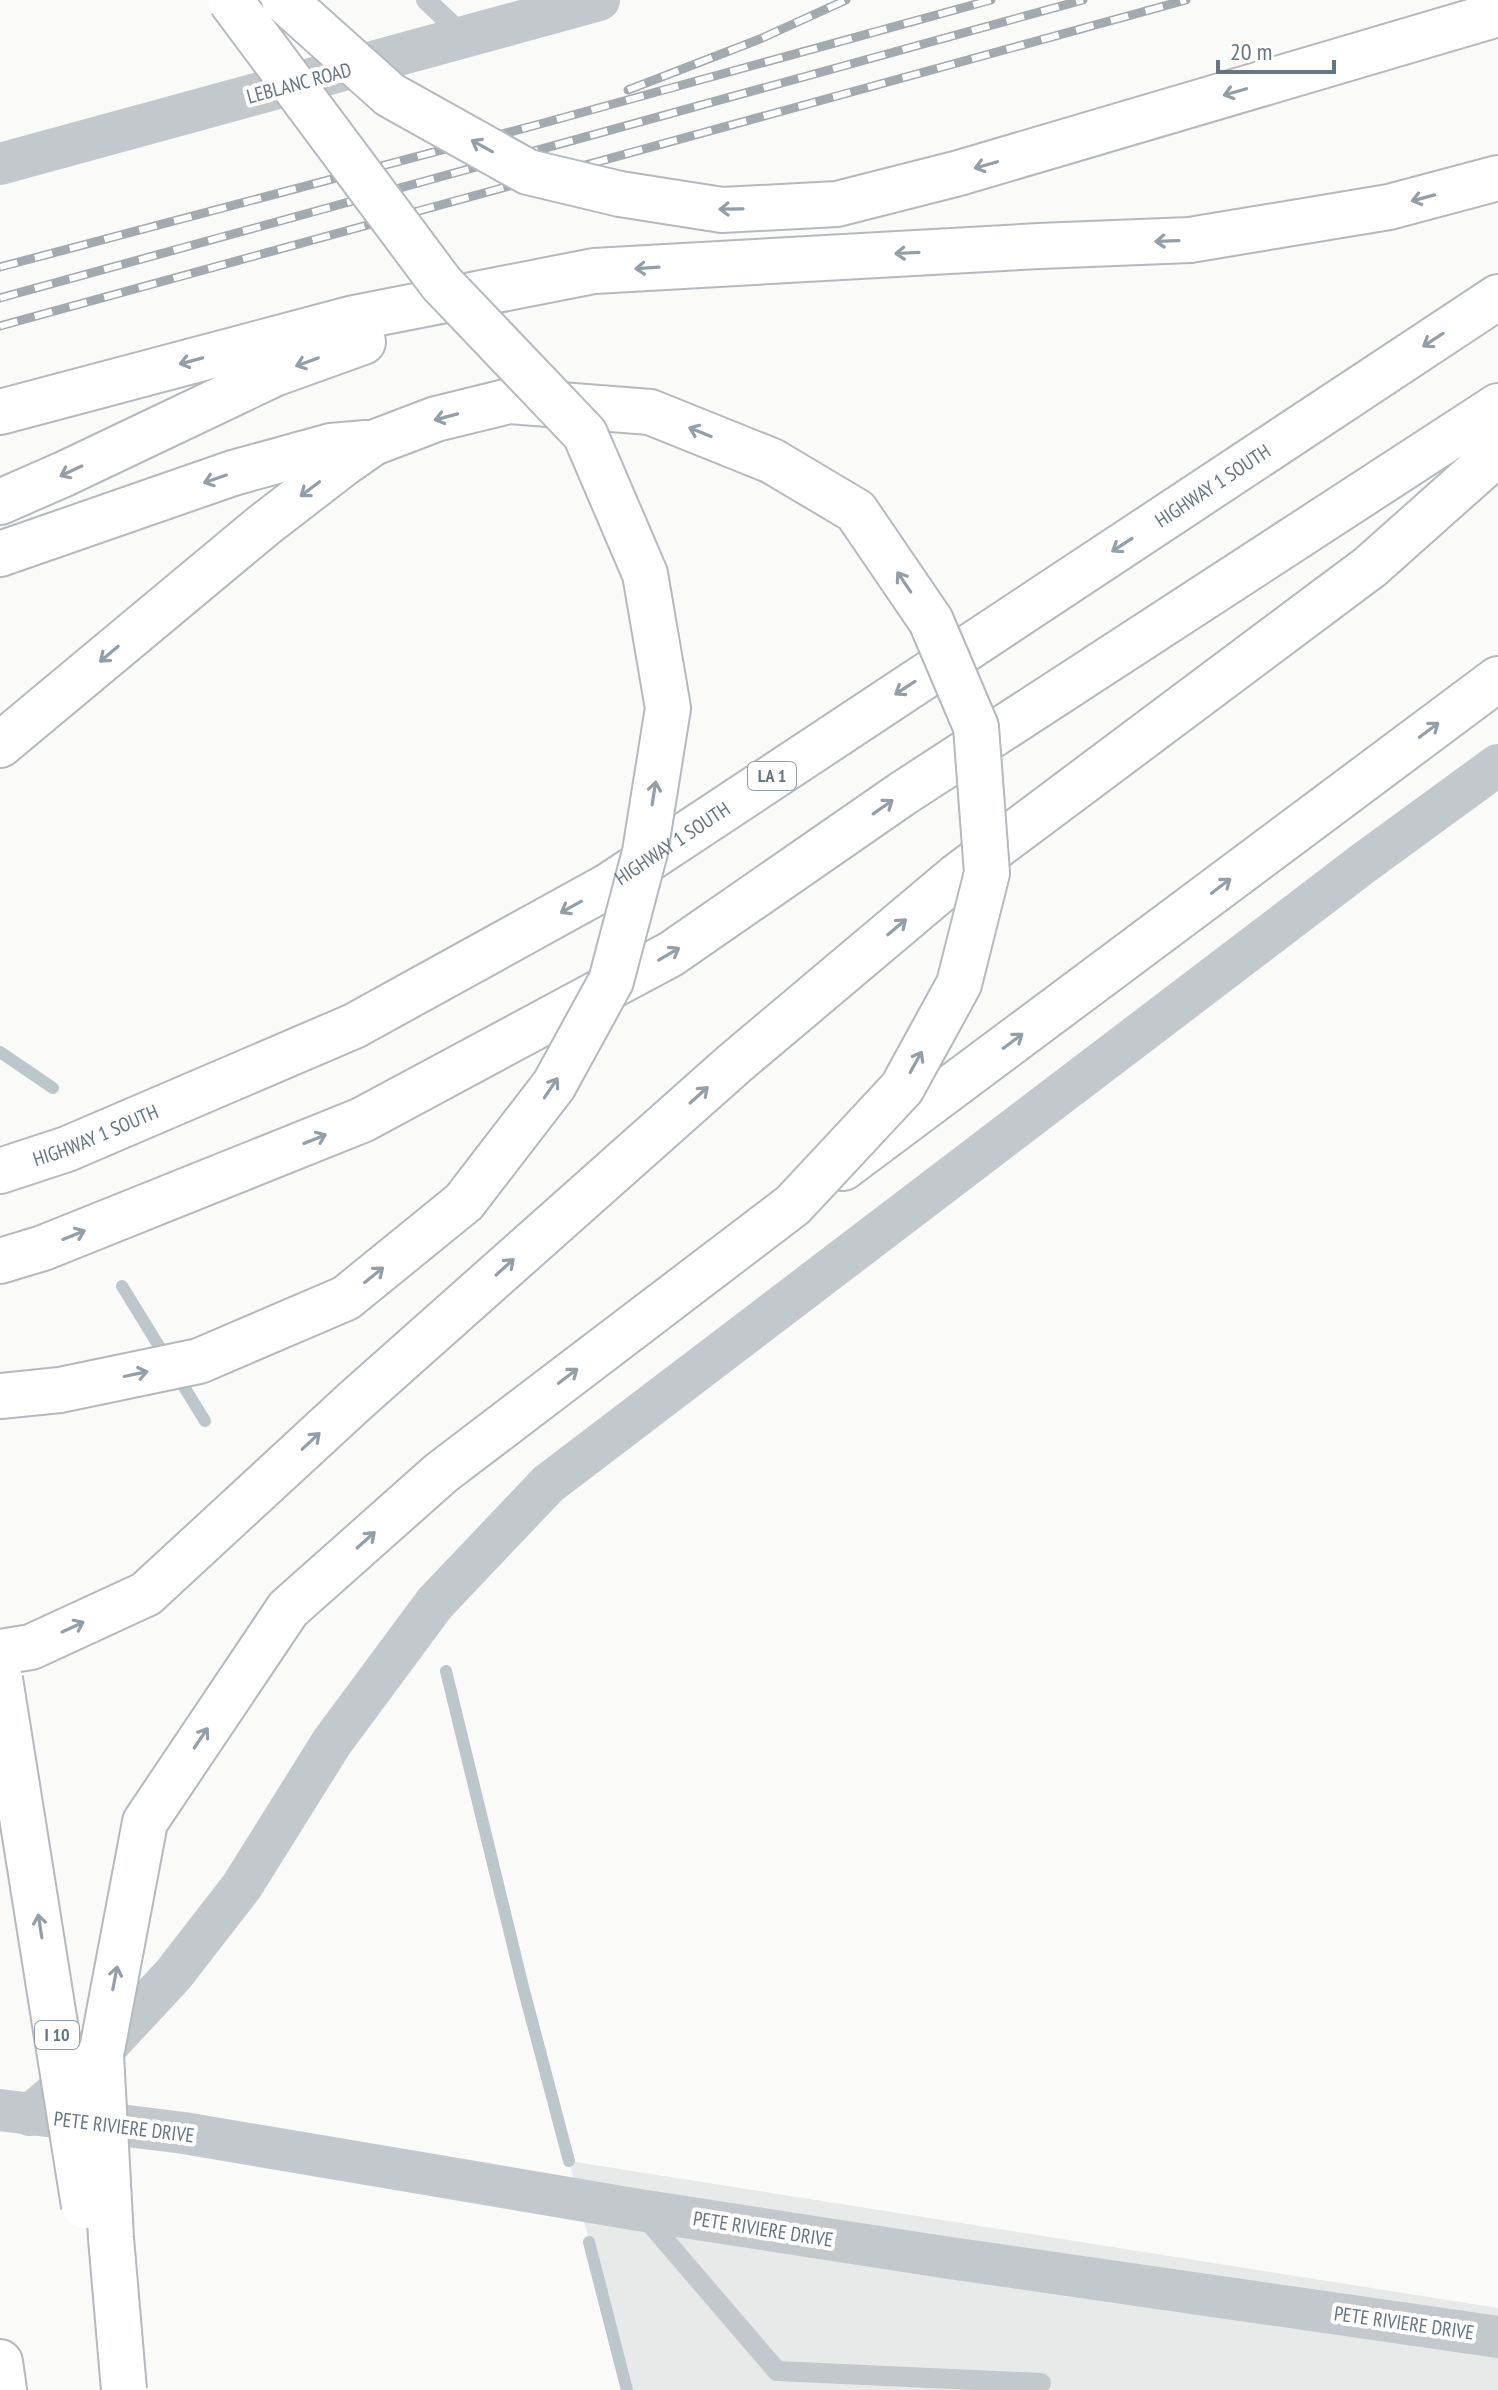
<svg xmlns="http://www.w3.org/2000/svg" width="1498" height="2390" font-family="'PT Sans Narrow',sans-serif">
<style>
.built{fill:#e8e9e9}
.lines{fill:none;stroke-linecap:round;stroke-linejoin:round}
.stream{stroke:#bbc7cb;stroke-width:12}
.highway-casing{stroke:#b4b9bd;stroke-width:48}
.lane{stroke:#c3c8cc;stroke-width:20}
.street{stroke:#c3c8cc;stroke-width:42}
.highway{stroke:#fff;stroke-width:44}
.rail-casing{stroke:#a2aab0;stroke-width:9}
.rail{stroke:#fff;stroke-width:6;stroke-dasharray:18;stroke-linecap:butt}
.highway-bridge-casing{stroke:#b4b9bd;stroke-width:48;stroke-linecap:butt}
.highway-bridge{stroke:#fff;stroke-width:44}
.oneway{stroke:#939fa8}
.labels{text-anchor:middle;stroke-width:8;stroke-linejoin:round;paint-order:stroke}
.shield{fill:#fff;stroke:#939fa8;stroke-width:2}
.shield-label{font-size:18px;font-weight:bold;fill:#657683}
.street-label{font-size:20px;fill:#657683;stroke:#fff}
</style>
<rect width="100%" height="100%" fill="#fafaf8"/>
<path class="built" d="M569,2161L1498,2308V2390H626Z"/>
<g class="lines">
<path class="stream" d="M0,1052L53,1088
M122,1286L205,1421
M446,1671L523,1987L569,2161
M589,2242L627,2390"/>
<g class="highway-casing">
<g id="highway">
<path d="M0,412L354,318L594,271L1039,246L1190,240L1389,207L1498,178"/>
<path d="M0,502L64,474L274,374L363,342"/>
<path d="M0,554L233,473L331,446L366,443"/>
<path d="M0,745L264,525L343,464L373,443L436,419L509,401L650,412L772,461"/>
<path d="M843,1168L1498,679"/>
<path id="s1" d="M0,1171L67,1149L354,1026L608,886L1498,297"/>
<path d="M0,1261L43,1248L362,1120L671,954L902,794L1498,406"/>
<path d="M0,1396L60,1390"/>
<path d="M0,1652L31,1647L146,1594L355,1401L735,1063L957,876L1370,567L1498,453"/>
<path d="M0,2362L4,2390"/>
</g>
</g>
<path class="lane" d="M426,0L465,37
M644,2216L777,2371L1041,2383"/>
<path class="street" d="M0,164L599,0
M0,2110L184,2133L639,2210L950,2258L1498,2337
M30,2115L90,2064L173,1975L242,1886L332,1742L435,1603L548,1484L1365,862L1498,765"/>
<use href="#highway" class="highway"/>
<g class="rail-casing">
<path id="rail" d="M628,90L760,39L846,0
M0,267L540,124L991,0
M0,298L1083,0
M0,326L1186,0"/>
</g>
<use href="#rail" class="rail"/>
<g class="highway-bridge-casing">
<path id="highway-bridge" d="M284,0L390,95L528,172L620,194L722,210L837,204L959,173L1498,14
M60,1390L199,1361L346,1298L464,1202L554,1085L611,981L645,852L668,708L645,574L585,434L441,283L230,0
M0,1679L84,2206
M124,2390L111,2238L101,2055L145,1822L288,1609L441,1473L793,1205L902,1088L959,984L987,873L976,727L931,621L856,511L772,461"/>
</g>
<use href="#highway-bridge" class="highway-bridge"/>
</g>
<defs><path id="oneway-shaft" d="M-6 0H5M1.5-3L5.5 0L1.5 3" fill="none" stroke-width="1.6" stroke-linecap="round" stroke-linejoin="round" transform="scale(2)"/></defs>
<g class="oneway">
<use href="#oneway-shaft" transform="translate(1235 92) rotate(164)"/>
<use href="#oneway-shaft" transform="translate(482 146) rotate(-151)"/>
<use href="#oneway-shaft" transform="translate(986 165) rotate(164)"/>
<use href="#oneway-shaft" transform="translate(1423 198) rotate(165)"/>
<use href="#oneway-shaft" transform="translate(731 209) rotate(179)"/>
<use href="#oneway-shaft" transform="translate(1167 241) rotate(178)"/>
<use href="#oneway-shaft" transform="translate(907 253) rotate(177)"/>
<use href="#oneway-shaft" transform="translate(647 268) rotate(176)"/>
<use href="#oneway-shaft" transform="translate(1433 340) rotate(147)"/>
<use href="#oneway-shaft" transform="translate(191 361) rotate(165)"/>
<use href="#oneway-shaft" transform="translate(307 362) rotate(160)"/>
<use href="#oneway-shaft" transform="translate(446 417) rotate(165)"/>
<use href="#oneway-shaft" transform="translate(700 432) rotate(-158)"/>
<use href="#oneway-shaft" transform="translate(71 471) rotate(155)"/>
<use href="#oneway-shaft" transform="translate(215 479) rotate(161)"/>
<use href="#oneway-shaft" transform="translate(310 489) rotate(143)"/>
<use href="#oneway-shaft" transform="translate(1122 545) rotate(147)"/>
<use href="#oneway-shaft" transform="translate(904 582) rotate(-124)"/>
<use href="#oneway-shaft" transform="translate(109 654) rotate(140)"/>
<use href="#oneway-shaft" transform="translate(905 688) rotate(147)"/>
<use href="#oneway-shaft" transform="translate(1429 730) rotate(-37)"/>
<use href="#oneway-shaft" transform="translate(654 793) rotate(-81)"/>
<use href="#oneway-shaft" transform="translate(883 807) rotate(-35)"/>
<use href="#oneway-shaft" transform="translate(1221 886) rotate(-37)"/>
<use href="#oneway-shaft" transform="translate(571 907) rotate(151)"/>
<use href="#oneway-shaft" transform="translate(897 927) rotate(-40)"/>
<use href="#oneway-shaft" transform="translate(669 954) rotate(-31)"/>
<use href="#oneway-shaft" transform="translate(1013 1041) rotate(-37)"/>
<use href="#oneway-shaft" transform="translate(916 1062) rotate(-61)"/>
<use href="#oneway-shaft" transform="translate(551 1088) rotate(-56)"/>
<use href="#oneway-shaft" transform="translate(699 1095) rotate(-42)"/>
<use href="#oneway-shaft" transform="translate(315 1139) rotate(-22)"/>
<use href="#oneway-shaft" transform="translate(74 1235) rotate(-22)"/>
<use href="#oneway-shaft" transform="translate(505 1267) rotate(-42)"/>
<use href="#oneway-shaft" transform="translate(374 1275) rotate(-39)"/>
<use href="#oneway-shaft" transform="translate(136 1374) rotate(-12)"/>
<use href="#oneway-shaft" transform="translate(568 1376) rotate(-37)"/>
<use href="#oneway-shaft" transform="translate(311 1441) rotate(-43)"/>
<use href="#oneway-shaft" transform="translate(366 1540) rotate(-42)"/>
<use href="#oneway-shaft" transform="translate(73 1627) rotate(-25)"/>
<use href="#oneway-shaft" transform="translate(201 1738) rotate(-56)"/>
<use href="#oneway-shaft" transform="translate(40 1926) rotate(-99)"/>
<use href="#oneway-shaft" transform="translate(115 1978) rotate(-79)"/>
</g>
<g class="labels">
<g class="shield">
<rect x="748" y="762" width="48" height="28" rx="6"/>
<rect x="35" y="2021" width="44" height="28" rx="6"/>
</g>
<g class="shield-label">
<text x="772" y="782">LA 1</text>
<text x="57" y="2041">I 10</text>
</g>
<g class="street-label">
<text transform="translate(299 83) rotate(-15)" y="7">LEBLANC ROAD</text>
<text dy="7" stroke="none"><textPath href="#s1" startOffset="1398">HIGHWAY 1 SOUTH</textPath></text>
<text dy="7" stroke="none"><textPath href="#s1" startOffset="750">HIGHWAY 1 SOUTH</textPath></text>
<text dy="7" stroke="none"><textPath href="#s1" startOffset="102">HIGHWAY 1 SOUTH</textPath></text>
<text transform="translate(124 2127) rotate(7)" y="7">PETE RIVIERE DRIVE</text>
<text transform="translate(763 2229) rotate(9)" y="7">PETE RIVIERE DRIVE</text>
<text transform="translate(1404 2323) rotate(8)" y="7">PETE RIVIERE DRIVE</text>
</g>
</g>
<path d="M1218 60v12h116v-12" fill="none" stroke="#657683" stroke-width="4"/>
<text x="1230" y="60" font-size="24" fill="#657683" stroke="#ffffff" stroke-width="6" paint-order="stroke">20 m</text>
</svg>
